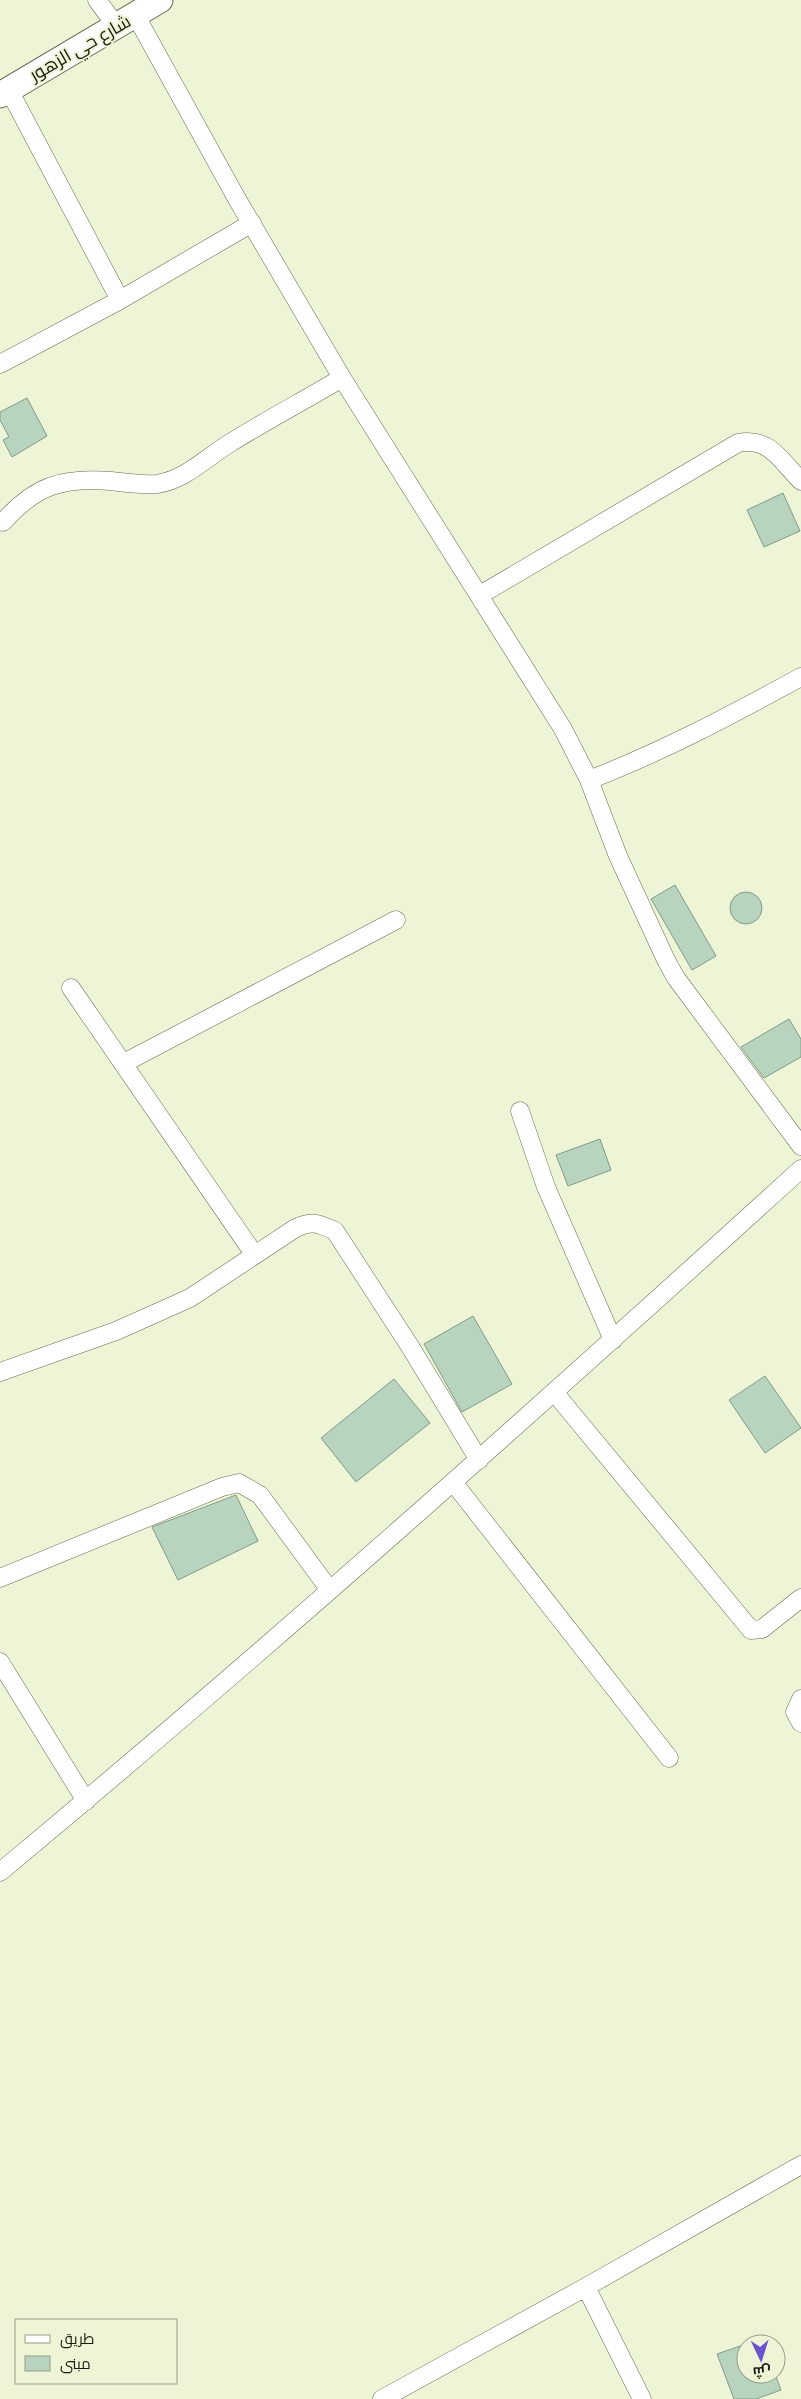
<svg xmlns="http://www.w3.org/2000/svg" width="801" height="2399" font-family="'Titillium Web',Cairo,sans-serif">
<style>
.building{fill:#b8d3be;stroke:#819b87}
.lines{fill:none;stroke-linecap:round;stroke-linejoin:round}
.street-casing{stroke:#666b51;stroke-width:19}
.secondary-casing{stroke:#666b51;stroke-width:27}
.street{stroke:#fff;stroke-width:18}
.secondary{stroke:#fff;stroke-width:25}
.labels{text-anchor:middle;stroke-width:4;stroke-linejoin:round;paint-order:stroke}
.street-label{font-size:18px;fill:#181a10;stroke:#eef5d6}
</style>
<rect width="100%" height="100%" fill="#eef5d6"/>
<path class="building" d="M27,398L47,436L12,457L3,440L9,437L0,420V412Z
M783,493L800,531L764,547L747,510Z
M675,885L716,956L692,970L651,899Z
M730 908a16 16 0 1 1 32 0a16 16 0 1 1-32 0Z
M789,1019L801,1039V1057L764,1078L741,1047Z
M600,1139L611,1170L568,1186L556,1155Z
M473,1316L512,1384L462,1412L424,1344Z
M765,1376L801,1428L765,1453L729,1400Z
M394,1379L430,1423L356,1482L321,1438Z
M236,1495L258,1541L178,1580L152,1527Z
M746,2344V2374H775L781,2390L756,2399H734L717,2354Z"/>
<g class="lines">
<g class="street-casing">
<path id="street" d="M97,0L117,27
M136,16L237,199L342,378L563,729L589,780L618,856L666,960L676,978L801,1146
M9,90L120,300
M0,364L120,300L252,223
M3,522C36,485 63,477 111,481C126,483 142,485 157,484C185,480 207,457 230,443C267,420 305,400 342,378
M480,595L738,443C770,437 780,460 801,481
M589,780C664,751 731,715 801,677
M71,988L254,1254
M124,1063L396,920
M520,1111L546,1187L613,1340
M0,1372L116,1331L190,1298L294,1229C311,1220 318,1223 335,1231L411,1348L479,1460
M554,1392L751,1630L762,1629L801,1598
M453,1482L669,1758
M0,1578L222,1487L239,1483L260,1495L329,1589
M0,1662L86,1801
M801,1699L795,1712L801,1723
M0,1872C273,1645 538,1408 801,1169
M586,2287L642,2399
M382,2399L586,2287L801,2165"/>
</g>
<g class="secondary-casing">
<path id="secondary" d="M0,95L160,0"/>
</g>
<use href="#street" class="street"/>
<use href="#secondary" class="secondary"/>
</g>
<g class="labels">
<g class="street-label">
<text transform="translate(80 48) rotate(-30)" y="6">شارع حي الزهور</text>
</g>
</g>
<rect x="15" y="2319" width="162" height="65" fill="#eef5d6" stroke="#989d87"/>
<rect x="25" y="2335" width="25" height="8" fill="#ffffff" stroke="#989d87"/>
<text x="60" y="2344" font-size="15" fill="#181a10">طريق</text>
<rect x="25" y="2356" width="25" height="15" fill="#b8d3be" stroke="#989d87"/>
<text x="60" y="2369" font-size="15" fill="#181a10">مبنى</text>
<g transform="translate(761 2359) rotate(176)"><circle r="24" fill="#eef5d6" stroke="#989d87"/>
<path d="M0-4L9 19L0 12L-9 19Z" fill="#6b51cb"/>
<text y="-8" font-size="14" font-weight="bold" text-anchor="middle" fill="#181a10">ش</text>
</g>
</svg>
